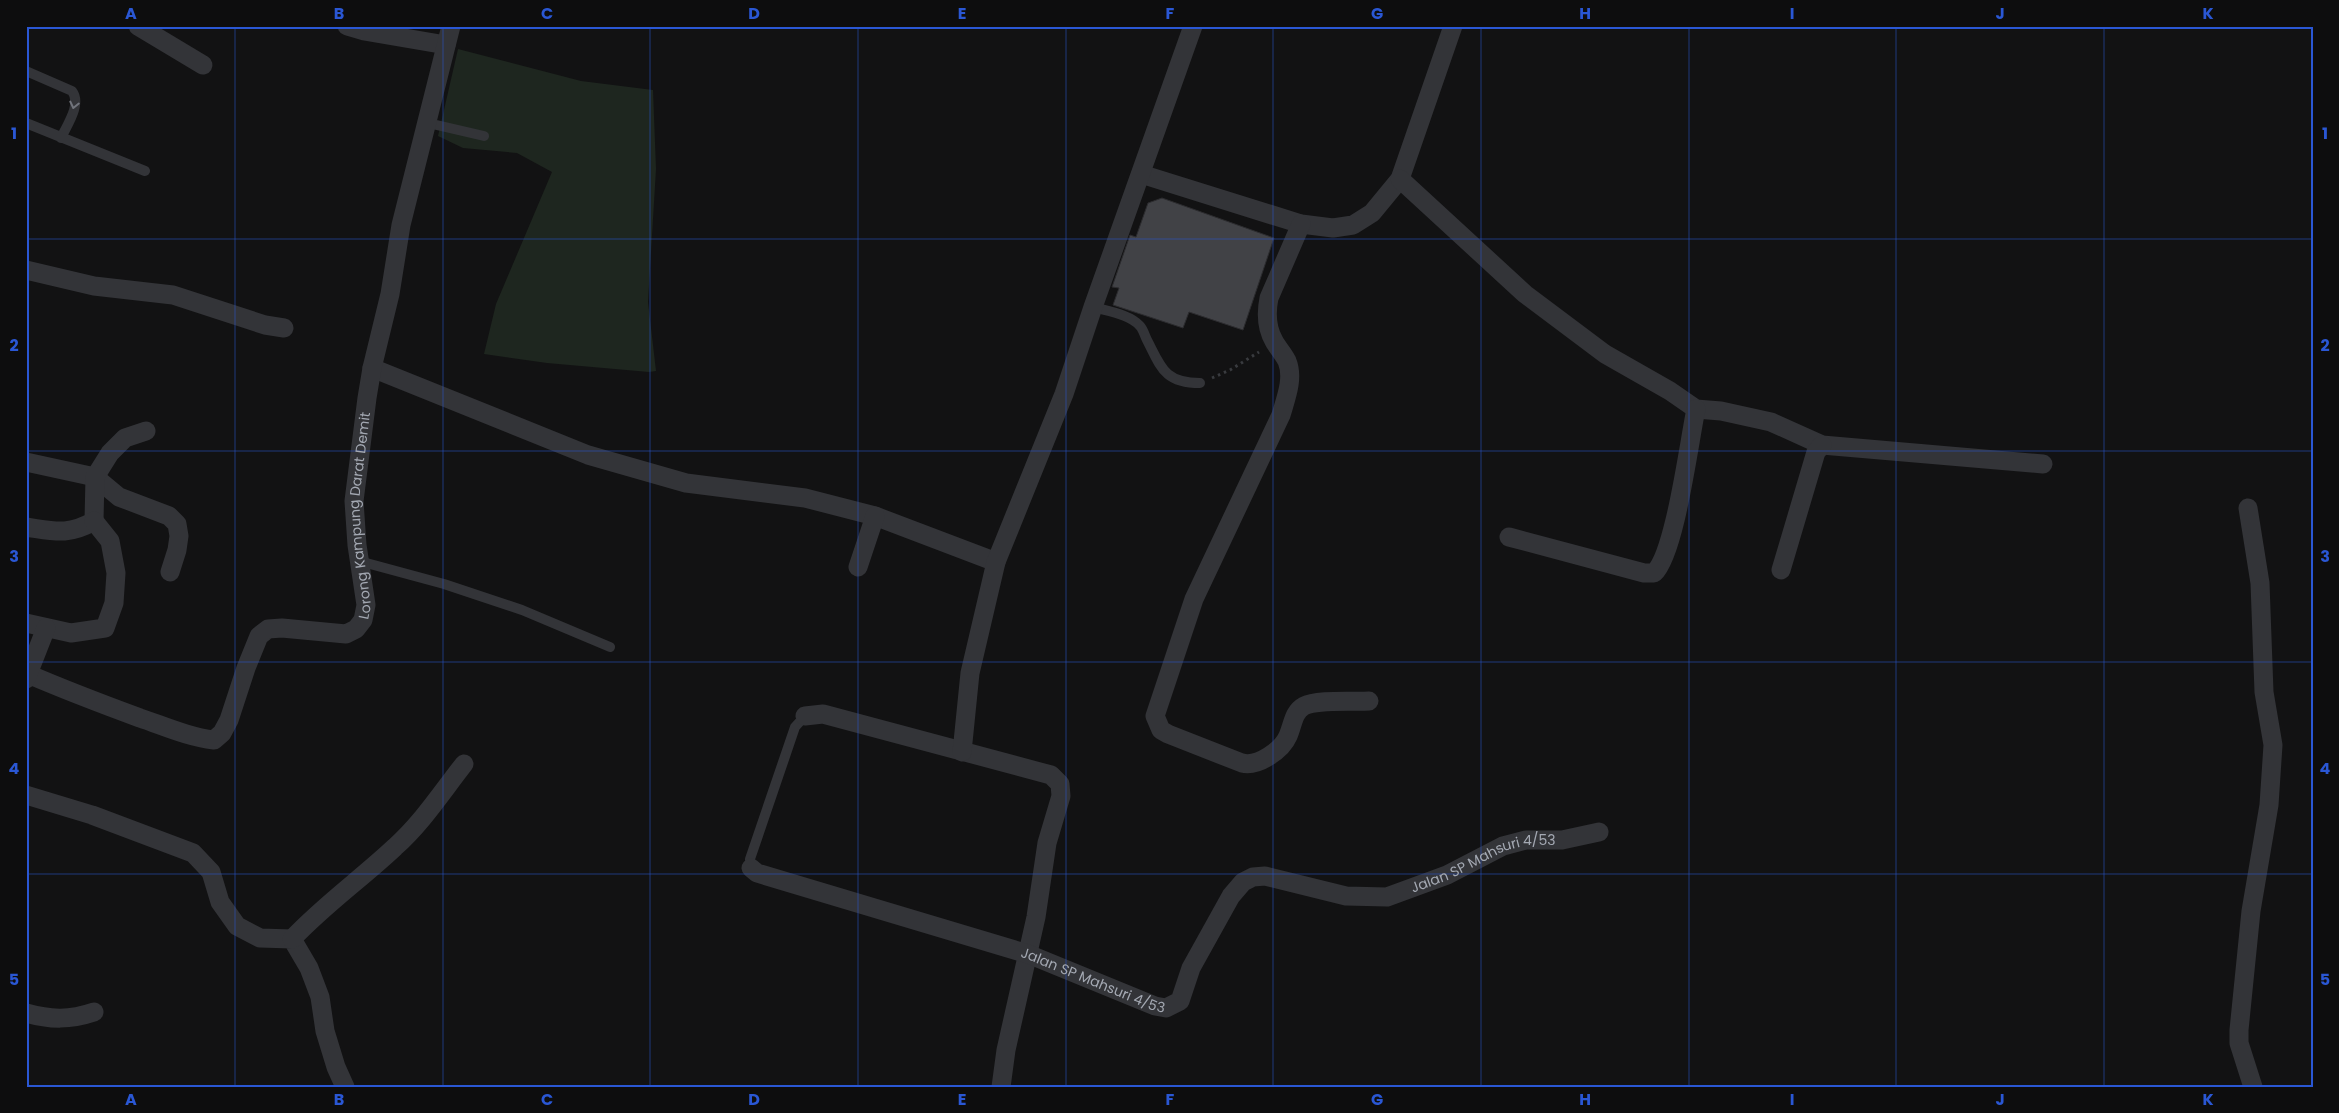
<svg xmlns="http://www.w3.org/2000/svg" width="2339" height="1113" font-family="Poppins,sans-serif">
<style>
.green{fill:#1e261f}
.building{fill:#414246;stroke:#2c2c2f}
.lines{fill:none;stroke-linecap:round;stroke-linejoin:round}
.path{stroke:#393b3f;stroke-width:3;stroke-dasharray:2.5 4;stroke-linecap:butt}
.service{stroke:#333438;stroke-width:10}
.minor{stroke:#333438;stroke-width:19}
.oneway{stroke:#71747c}
.grid{fill:none;stroke:#2a57d4;stroke-width:1;stroke-opacity:0.55}
.labels{text-anchor:middle;stroke-width:4.5;stroke-linejoin:round;paint-order:stroke}
.street-label{font-size:14px;fill:#a4a9b3;stroke:#0d0d0e}
.neatline{fill:none;stroke:#2a57d4;stroke-width:2}
.grid-label{font-size:16px;text-anchor:middle;font-weight:bold;fill:#2a57d4}
</style>
<rect width="100%" height="100%" fill="#121213"/>
<path class="green" d="M458,49L581,81L653,90L656,169L648,302L656,371L649,372L547,363L484,354L496,304L552,172L517,153L463,148L438,136Z"/>
<path class="building" d="M1162,198L1274,238L1243,330L1189,312L1183,328L1113,305L1119,288L1112,287L1130,235L1136,237L1148,203Z"/>
<g class="lines">
<path class="path" d="M1212,378L1230,370L1259,352"/>
<path class="service" d="M26,71L72,91C82,104 67,125 61,138
M26,123L145,171
M428,123L484,136
M1093,307C1106,311 1130,314 1140,326C1143,329 1145,336 1147,340C1161,367 1164,383 1200,383
M359,561L444,584L522,610L610,647
M751,868L750,859L795,727L805,716"/>
<g class="minor">
<path d="M138,26L203,65"/>
<path d="M347,26L364,31L446,45"/>
<path d="M1141,174L1301,224L1333,228L1353,225L1372,213L1400,179L1453,26"/>
<path d="M1400,179L1525,294L1605,354L1670,391L1696,409L1721,411L1771,422L1822,445L2043,464"/>
<path d="M1301,224L1269,298C1266,313 1266,327 1274,341C1277,347 1283,353 1287,361C1294,378 1286,398 1281,415L1194,599L1155,716L1161,730L1168,734L1242,763C1258,767 1282,750 1288,736C1293,725 1293,712 1304,706C1317,699 1353,702 1369,701"/>
<path d="M26,270L94,286L173,295L265,325L284,328"/>
<path d="M372,368L588,455L686,483L805,498L875,516L996,562"/>
<path d="M26,462L95,477L119,497L169,516L177,524L179,536L177,550L170,572"/>
<path d="M2248,508L2260,583L2264,692L2273,745L2269,805L2251,911L2239,1030V1043L2253,1087"/>
<path d="M26,527C54,531 68,536 94,521L95,477L110,453L125,438L146,431"/>
<path d="M1509,537L1644,573H1654C1675,554 1689,442 1696,409"/>
<path d="M858,567L875,516"/>
<path d="M1781,570L1816,452L1822,445"/>
<path d="M26,623L71,633L105,628L114,603L116,573L110,541L94,521"/>
<path id="s1" d="M28,674C65,690 102,704 140,718C164,726 188,737 214,740L222,733L229,720L246,668L259,636L268,629L282,628L346,634L356,629L363,620L366,605L357,545L354,501L367,398L372,368L390,294L401,225L451,26"/>
<path d="M26,679L46,628"/>
<path d="M805,716L823,714L1051,775L1060,784L1061,796L1047,843L1036,917L1006,1050L1001,1087"/>
<path d="M962,752L970,673L996,562L1064,394L1093,307L1193,26"/>
<path d="M26,795L92,815L193,853L211,872L220,902L237,926L260,938L292,939L309,968L320,997L325,1031L336,1067L345,1087"/>
<path id="s2" d="M751,868L757,873L1028,954L1155,1006L1166,1008L1180,1001L1191,968L1231,896L1243,882L1253,877L1265,876L1346,896L1387,897L1447,875L1503,846L1526,840H1562L1599,832"/>
<path d="M292,939C325,904 361,879 395,847C422,823 442,792 464,764"/>
<path d="M26,1013C51,1020 70,1020 94,1012"/>
</g>
</g>
<defs><path id="oneway-chevron" d="M-2-3.5L2.5 0L-2 3.5" fill="none" stroke-width="1.6" stroke-linecap="round" stroke-linejoin="round" transform="scale(1.25)"/></defs>
<use class="oneway" href="#oneway-chevron" transform="translate(74 105) rotate(103)"/>
<path class="grid" d="M235,26V1087M443,26V1087M650,26V1087M858,26V1087M1066,26V1087M1273,26V1087M1481,26V1087M1689,26V1087M1896,26V1087M2104,26V1087M26,239H2313M26,451H2313M26,662H2313M26,874H2313"/>
<g class="labels">
<g class="street-label">
<text dy="5" stroke="none"><textPath href="#s1" startOffset="530">Lorong Kampung Darat Demit</textPath></text>
<text dy="5" stroke="none"><textPath href="#s2" startOffset="841">Jalan SP Mahsuri 4/53</textPath></text>
<text dy="5" stroke="none"><textPath href="#s2" startOffset="361">Jalan SP Mahsuri 4/53</textPath></text>
</g>
</g>
<rect width="2339" height="1113" fill="none" stroke="#0d0d0e" stroke-width="55"/>
<rect x="28" y="28" width="2284" height="1058" class="neatline"/>
<g class="grid-label">
<text x="131" y="19">A</text>
<text x="339" y="19">B</text>
<text x="547" y="19">C</text>
<text x="754" y="19">D</text>
<text x="962" y="19">E</text>
<text x="1170" y="19">F</text>
<text x="1377" y="19">G</text>
<text x="1585" y="19">H</text>
<text x="1792" y="19">I</text>
<text x="2000" y="19">J</text>
<text x="2208" y="19">K</text>
<text x="14" y="139">1</text>
<text x="2325" y="139">1</text>
<text x="14" y="351">2</text>
<text x="2325" y="351">2</text>
<text x="14" y="562">3</text>
<text x="2325" y="562">3</text>
<text x="14" y="774">4</text>
<text x="2325" y="774">4</text>
<text x="14" y="985">5</text>
<text x="2325" y="985">5</text>
<text x="131" y="1105">A</text>
<text x="339" y="1105">B</text>
<text x="547" y="1105">C</text>
<text x="754" y="1105">D</text>
<text x="962" y="1105">E</text>
<text x="1170" y="1105">F</text>
<text x="1377" y="1105">G</text>
<text x="1585" y="1105">H</text>
<text x="1792" y="1105">I</text>
<text x="2000" y="1105">J</text>
<text x="2208" y="1105">K</text>
</g>
</svg>
